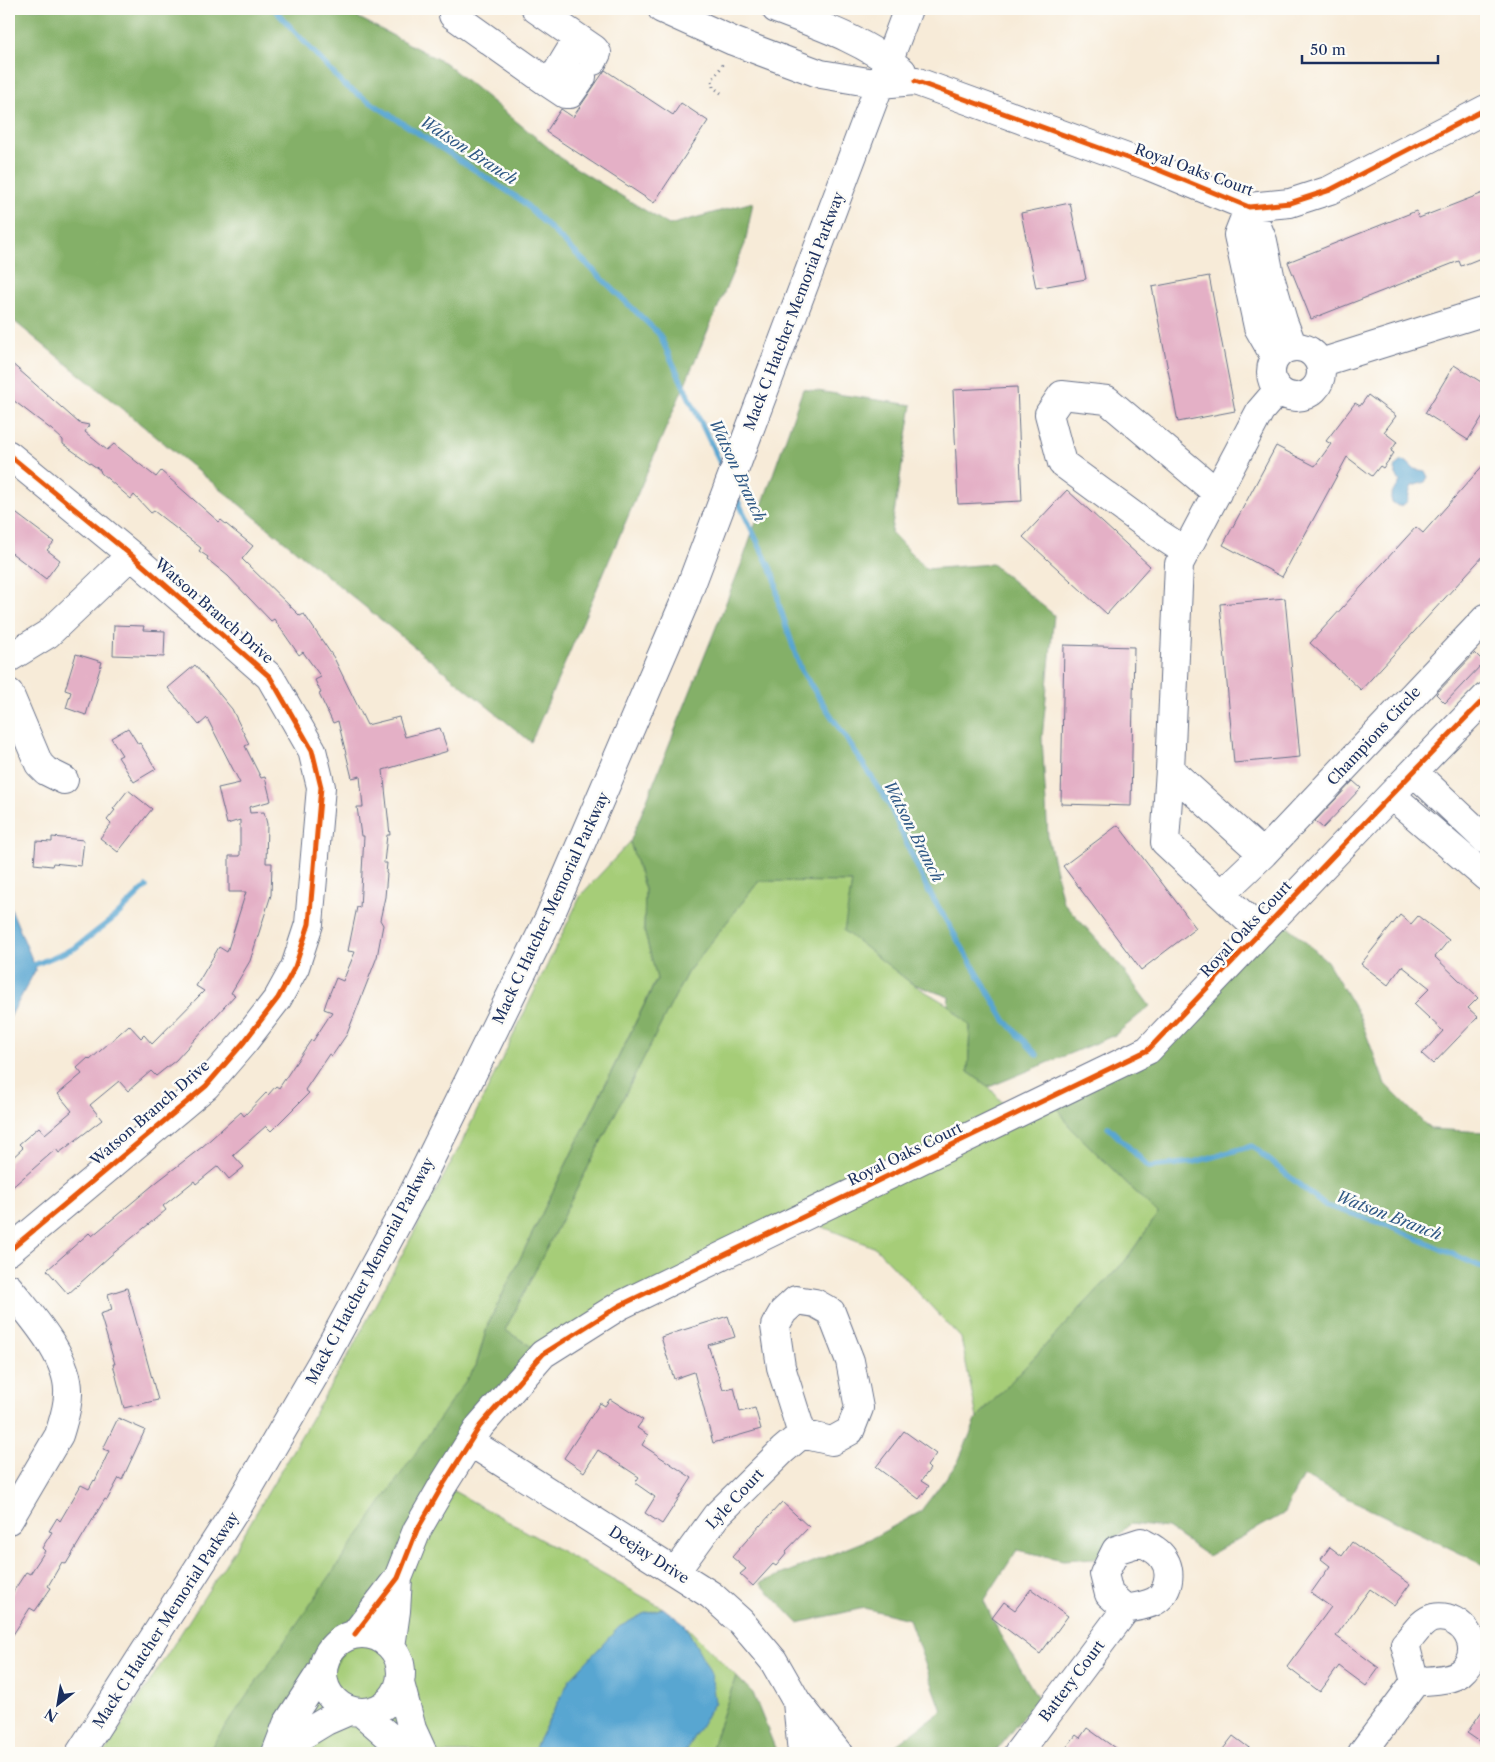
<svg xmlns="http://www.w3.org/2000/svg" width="1495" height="1762" font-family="'Libre Caslon Text',serif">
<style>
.green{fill:#a6cd78;stroke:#607e6b}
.forest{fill:#84b068;stroke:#507063}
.water{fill:#58a6d1;stroke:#3a6a98}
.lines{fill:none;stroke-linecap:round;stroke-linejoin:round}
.stream{stroke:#58a6d1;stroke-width:5.5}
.building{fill:#e4b0c6}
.minor-casing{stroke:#687189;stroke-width:30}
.major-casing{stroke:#687189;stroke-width:30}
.path{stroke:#687189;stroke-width:3;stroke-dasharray:1 4;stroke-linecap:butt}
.minor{stroke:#fff;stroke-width:28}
.major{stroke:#fff;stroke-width:28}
.cycleway-casing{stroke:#fdfcf7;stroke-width:8}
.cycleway{stroke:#e8590c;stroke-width:5}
.labels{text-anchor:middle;stroke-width:5;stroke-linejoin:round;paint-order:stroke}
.street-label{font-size:15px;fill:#1b2f5e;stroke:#fdfcf7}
.water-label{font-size:16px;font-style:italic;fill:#305986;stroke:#fdfcf7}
</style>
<rect width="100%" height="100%" fill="#fdfcf7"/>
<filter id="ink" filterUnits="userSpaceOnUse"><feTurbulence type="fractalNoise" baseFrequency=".02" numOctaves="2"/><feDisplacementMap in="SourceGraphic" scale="10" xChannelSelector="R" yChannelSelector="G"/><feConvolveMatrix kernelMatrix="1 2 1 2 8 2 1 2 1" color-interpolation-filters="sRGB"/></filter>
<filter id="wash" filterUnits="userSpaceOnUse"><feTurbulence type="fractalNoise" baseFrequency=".0096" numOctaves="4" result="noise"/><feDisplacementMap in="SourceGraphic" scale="20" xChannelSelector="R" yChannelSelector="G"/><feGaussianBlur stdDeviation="1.12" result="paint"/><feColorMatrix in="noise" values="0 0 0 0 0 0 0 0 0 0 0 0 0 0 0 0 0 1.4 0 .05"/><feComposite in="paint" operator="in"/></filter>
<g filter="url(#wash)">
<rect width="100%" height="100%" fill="#f7ebd8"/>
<path class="green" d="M630,842L645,890L644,930L657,978L488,1324L476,1366L212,1753H104L235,1549L349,1354L460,1146L581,895Z
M759,881L852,882L845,931L911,983L948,1005L970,1026L968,1072L989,1087L1013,1115L1051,1097L1070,1127L1158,1214L1125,1261L977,1418L961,1338L876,1248L800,1218L543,1354L505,1330L687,973Z
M443,1485L663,1608L643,1614L620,1627L570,1679L532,1753H283Z
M685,1625L736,1676L710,1753H684L715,1702L695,1645Z"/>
<path class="forest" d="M9,9H342L445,63L566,162L669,225L753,202L745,244L531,742L9,317Z
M803,389L912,405L891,532L926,569L992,564L1054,615L1042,738L1048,837L1063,902L1117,962L1150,1006L1115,1035L989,1087L968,1072L970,1026L948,1005L949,997L911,983L844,931L852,882L759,881L687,973L505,1330L543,1354L478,1426L283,1753H207L476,1366L488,1324L657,979L644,930L645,890L630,842L741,565Z
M1276,916L1327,961L1359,1015L1385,1084L1430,1129L1486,1132V1566L1303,1476L1283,1514L1208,1556L1167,1528L1130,1524L1095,1558L1063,1560L1017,1550L984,1601L1002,1638L1038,1698L994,1753H888V1751L942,1711L909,1619L864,1608L798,1623L760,1583L872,1538L920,1512L958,1462L977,1418L1125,1261L1158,1214L1070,1127L1051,1097L1148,1050Z
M736,1676L753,1693L777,1753H710Z"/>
<path class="water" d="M1401,461L1407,462L1414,469L1425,471L1428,477L1425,482L1412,486C1407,494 1411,505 1398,506L1392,502C1388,492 1396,491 1400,482L1394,470L1395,466Z
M9,904L36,969L9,1019Z
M663,1608L685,1625L711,1673L715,1702L684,1753H532L570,1679L619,1627L643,1614Z"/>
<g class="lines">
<path class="stream" d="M274,9L344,85L521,200L659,334L724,471
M735,495L775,578L779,605L801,670L888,802L927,888L1005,1020L1037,1055
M34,965L75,948L115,917L146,887
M1108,1127L1149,1167L1194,1162L1252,1146L1324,1205L1387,1225L1486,1269"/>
</g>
<g id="blocks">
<path class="building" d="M605,70L673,115L681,103L708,121L654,203L546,132L561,109L573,117Z
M1486,192V256L1461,266L1459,261L1311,319L1288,262L1416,211L1419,218Z
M1070,203L1086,279L1036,288L1021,213Z
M1209,276L1235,411L1178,422L1152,287Z
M9,361L79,423L89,425L85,432L107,450L114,444L156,477L161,471L219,522L221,520L253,546L242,559L300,616L304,614L334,658L367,725L399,717L405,737L440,728L448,751L383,770L390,835H387L384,863H387L386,873L387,874L385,897L380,920L383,925L377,957L347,1034L332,1056L329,1054L305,1090L309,1093L271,1131L266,1126L233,1155L244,1167L229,1179L218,1166L196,1184L194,1181L163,1206L166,1210L110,1256L68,1294L47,1270L89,1233L92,1236L158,1181L202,1147L241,1112L244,1116L266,1093L268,1095L276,1086L279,1088L311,1040L313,1041L332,1012L324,1009L327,1000L336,978L343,981L355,952L348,951L357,907L360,908L364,836H361L357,807H363L360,776L352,778L338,721L333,723L319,694L321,693L315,680L321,677L303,652L299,655L274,619L271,621L228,576L207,559L208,557L199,551L201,548L154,511L151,513L134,495L131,499L101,473L100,470L63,444V440L52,430L9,397Z
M1454,365L1486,385V411L1468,440L1425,413Z
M1017,387L1022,501L958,504L953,390Z
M1368,395L1396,416L1384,432L1397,442L1391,451L1394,453L1383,468L1380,466L1372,476L1347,457L1282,577L1223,545L1276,446L1315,466L1331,444L1326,441L1355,403L1360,406Z
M1486,462V553L1361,690L1310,643L1416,527L1423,533Z
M1067,490L1150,566L1107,614L1023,537Z
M9,508L54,542L47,550L60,560L46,579L9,551Z
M1285,598L1300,757L1234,763L1220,604Z
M114,625L144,626L143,630L165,631L164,657L113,655Z
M1064,645L1134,647L1131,806L1061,804Z
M1475,653L1484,662L1445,703L1436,694Z
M76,654L102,662L86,715L66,708L71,692L65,690Z
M195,665L232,709L249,744L245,746L261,778L265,777L271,801L249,807L250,813L264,812L267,824L266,863H272L271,895L250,961L231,993L235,995L176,1060L156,1076L151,1071L128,1091L119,1081L90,1105L102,1120L59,1153L56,1149L9,1190V1161L23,1148L19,1144L39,1127L45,1134L72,1111L58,1094L82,1074L77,1068L88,1058L90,1060L129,1025L141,1038L144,1035L152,1044L204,991L196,986L219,947L227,952L246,892H229V856H240V820L227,824L218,788L240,783L207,718L199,725L168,688Z
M128,728L138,744L140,743L156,769L134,782L118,757L122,755L111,738Z
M1353,781L1361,788L1323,828L1315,821Z
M128,790L152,809L118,852L100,838L111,824L107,820L115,810L113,809Z
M1118,825L1196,928L1141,970L1063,866Z
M52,837L84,840L81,866L53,863L52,866L34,864L36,841L52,842Z
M1400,915L1411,924L1418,916L1449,940L1435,957L1478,998L1468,1008L1478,1017L1433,1064L1422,1054L1443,1031L1414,1004L1430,988L1402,966L1388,985L1361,964Z
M127,1288L158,1400L124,1408L113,1364H115L100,1314L112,1310L108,1294Z
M728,1316L735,1337L708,1345L723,1390L734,1387L740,1412L755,1408L761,1429L713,1443L694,1372L674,1379L661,1337Z
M610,1399L643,1420L637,1428L648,1435L642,1445L692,1478L662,1524L645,1513L655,1497L635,1483L639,1477L598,1450L584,1472L564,1458L600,1403L605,1406Z
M118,1418L145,1430L122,1480L119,1478L107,1500L105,1499L66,1564L62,1562L48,1586L51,1588L35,1611L30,1608L9,1641V1598L26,1572L30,1574L45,1551L42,1548L52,1532L49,1531L57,1518L60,1521L81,1485L89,1489L94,1480L95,1481L109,1451L103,1449Z
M904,1431L936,1454L927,1466L930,1469L921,1481L929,1486L919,1499L876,1467Z
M782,1502L809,1527L786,1551L787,1553L776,1566L773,1564L753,1586L740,1574L746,1569L732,1557L760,1525V1526Z
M1352,1542L1410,1584L1394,1606L1370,1589L1336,1636L1379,1668L1366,1686L1339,1666L1320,1692L1287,1667L1331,1607L1311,1593L1330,1566L1321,1559L1330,1547L1342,1556Z
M1031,1589L1068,1616L1040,1654L992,1618L1004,1602L1015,1610Z
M1486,1705V1746L1467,1733Z
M1087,1728L1122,1753H1062L1076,1735L1080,1738Z
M1233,1736L1256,1753H1220Z"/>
</g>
</g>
<g filter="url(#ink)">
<use href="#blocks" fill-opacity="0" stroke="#687189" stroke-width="1"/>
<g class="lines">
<g class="minor-casing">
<path id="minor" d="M457,9L453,15L550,84L578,38L536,9
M578,38L594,49L597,53L593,61
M915,81L1149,166L1249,207L1290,203L1330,190L1486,109
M550,84L565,94H570L582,77
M1249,207L1238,235L1258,327L1275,357
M1249,207L1263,241L1271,280L1283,321L1293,347
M1271 372a25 25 0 1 1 50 0a25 25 0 1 1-50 0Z
M1320,363L1486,311
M9,455L131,555L270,677L312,750L321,787L309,924L295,967L278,998L244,1042L206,1086L9,1251
M1185,551L1153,530L1062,463L1049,414L1062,395L1107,400L1217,493
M9,658L48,634L131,555
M9,693L39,764L46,771L64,780
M1170,770L1263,854
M1414,772L1486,840
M1391,795L1486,877
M1221,894L1263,854L1486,618
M1261,932L1165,842L1170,770L1179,564L1260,411L1278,390
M9,1288C30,1315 70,1357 68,1394C68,1408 63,1421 59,1435L9,1520
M796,1300L815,1303L831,1312L850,1361L859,1408L850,1431L832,1441L802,1434L781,1367L775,1326L783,1312Z
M470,1442L711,1595L741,1622L773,1660L797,1702
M676,1571L716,1516L783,1450L802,1434
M323 1673a39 39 0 1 1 78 0a39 39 0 1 1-78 0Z
M355,1634L398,1578L417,1530L443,1485L480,1426L543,1354L619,1306L1148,1050L1391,795L1486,697
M391,1647L396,1611L398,1578
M400,1683L412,1729L423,1753
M362,1713L408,1753
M278,1750L326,1721L349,1711
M276,1753L287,1724L322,1670
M802,1753L797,1702L838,1753
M1018,1753L1126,1609C1135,1607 1145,1606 1153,1602C1169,1595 1173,1571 1163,1558C1158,1550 1148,1546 1141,1542L1116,1550L1104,1574L1109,1594L1126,1609
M1362,1753L1415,1682C1429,1680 1449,1681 1460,1673C1487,1651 1464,1612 1433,1618C1421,1621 1413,1636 1405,1644L1415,1682"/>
</g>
<g class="major-casing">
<path id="major" d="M662,9L733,41L821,74L880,84L915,81
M776,9C821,26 863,40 902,71
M80,1753L240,1503L322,1362L414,1192L549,918L685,601L908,9"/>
</g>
<path class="path" d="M721,93L713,87L712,80L725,62"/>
<use href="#minor" class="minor"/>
<use href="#major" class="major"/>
<g class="cycleway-casing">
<path id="cycleway" d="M915,81L1149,166L1249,207L1290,203L1330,190L1486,109
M9,455L131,555L270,677L312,750L321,787L309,924L295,967L278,998L244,1042L206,1086L9,1251
M355,1634L398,1578L417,1530L443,1485L480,1426L543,1354L619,1306L1148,1050L1391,795L1486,697"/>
</g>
<use href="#cycleway" class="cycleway"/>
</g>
</g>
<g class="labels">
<g class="street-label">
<text transform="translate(1194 170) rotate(20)" y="5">Royal Oaks Court</text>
<text transform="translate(794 311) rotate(-69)" y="5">Mack C Hatcher Memorial Parkway</text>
<text transform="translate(214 611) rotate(41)" y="5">Watson Branch Drive</text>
<text transform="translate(1374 736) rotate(-47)" y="5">Champions Circle</text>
<text transform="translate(551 908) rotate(-65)" y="5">Mack C Hatcher Memorial Parkway</text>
<text transform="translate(1246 929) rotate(-47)" y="5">Royal Oaks Court</text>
<text transform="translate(150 1113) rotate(-41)" y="5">Watson Branch Drive</text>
<text transform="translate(905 1154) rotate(-26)" y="5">Royal Oaks Court</text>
<text transform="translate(370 1271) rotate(-62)" y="5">Mack C Hatcher Memorial Parkway</text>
<text transform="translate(735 1499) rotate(-47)" y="5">Lyle Court</text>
<text transform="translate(649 1555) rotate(33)" y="5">Deejay Drive</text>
<text transform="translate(166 1620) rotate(-57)" y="5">Mack C Hatcher Memorial Parkway</text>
<text transform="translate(1072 1681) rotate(-53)" y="5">Battery Court</text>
</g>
<g class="water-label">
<text transform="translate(469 150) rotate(33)" y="6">Watson Branch</text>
<text transform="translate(738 470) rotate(65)" y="6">Watson Branch</text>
<text transform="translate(914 831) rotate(63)" y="6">Watson Branch</text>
<text transform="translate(1389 1215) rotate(21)" y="6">Watson Branch</text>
</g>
</g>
<rect width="1495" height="1762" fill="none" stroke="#fdfcf7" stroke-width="30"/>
<g transform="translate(58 1704) rotate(211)" stroke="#fdfcf7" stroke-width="4" paint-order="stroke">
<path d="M0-4L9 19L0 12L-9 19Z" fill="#1b2f5e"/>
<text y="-8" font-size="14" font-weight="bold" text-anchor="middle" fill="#1b2f5e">N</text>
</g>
<path d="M1302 55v8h136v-8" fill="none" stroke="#1b2f5e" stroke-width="2.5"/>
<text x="1310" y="55" font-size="15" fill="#1b2f5e" stroke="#fdfcf7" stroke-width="4" paint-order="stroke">50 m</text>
</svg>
